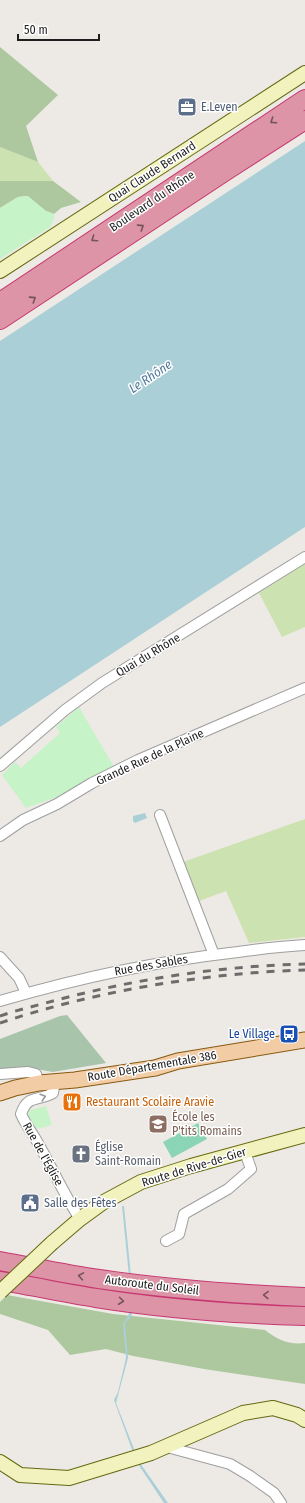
<svg xmlns="http://www.w3.org/2000/svg" width="305" height="1503" font-family="'Fira Sans Condensed',sans-serif">
<style>
.grass{fill:#cce2b0}
.forest{fill:#adc89e}
.cemetery{fill:#a8c4ab}
.park{fill:#c6f3c7}
.pitch{fill:#8bd4b4}
.water{fill:#aacfd7}
.lines{fill:none;stroke-linecap:round;stroke-linejoin:round}
.street-casing{stroke:#9f9f9f;stroke-width:12}
.secondary-casing{stroke:#646910;stroke-width:16}
.primary-casing{stroke:#875910;stroke-width:17}
.highway-casing{stroke:#c63771;stroke-width:20}
.street{stroke:#fff;stroke-width:10}
.secondary{stroke:#f2f2be;stroke-width:14}
.primary{stroke:#f2cca5;stroke-width:15}
.highway{stroke:#dd94a6;stroke-width:18}
.rail{stroke:#6c6c6c;stroke-width:3;stroke-dasharray:8 8;stroke-linecap:butt}
.secondary-bridge-casing{stroke:#646910;stroke-width:16;stroke-linecap:butt}
.secondary-bridge{stroke:#f2f2be;stroke-width:14}
.oneway{stroke:#74535b}
.oneway2{stroke:#9a9a9a}
.labels{text-anchor:middle;stroke-width:3;stroke-linejoin:round;paint-order:stroke}
.service-label{font-size:12px;fill:#4e5e75;stroke:#fff;text-anchor:start}
.street-label{font-size:12px;fill:#1e1e1e;stroke:#fff}
.transit-label{font-size:12px;fill:#164399;stroke:#fff;text-anchor:end}
.food-label{font-size:12px;fill:#c56008;stroke:#fff;text-anchor:start}
.education-label{font-size:12px;fill:#785e54;stroke:#fff;text-anchor:start}
.worship-label{font-size:12px;fill:#5b616d;stroke:#fff;text-anchor:start}
.water-label{font-size:13px;font-style:italic;fill:#517a9c;stroke:#fff}
</style>
<rect width="100%" height="100%" fill="#edeae5"/>
<path class="grass" d="M0,147L38,162L53,181H0Z
M305,563V627L282,637L259,593Z
M305,819V937L249,943L226,891L199,901L183,862Z"/>
<path class="forest" d="M0,47L58,95L26,126L38,162L0,147Z
M0,181H53L81,202L61,208L54,214L46,211L27,196L18,197L0,208Z
M7,1295L113,1314L265,1330C278,1340 289,1345 305,1343V1384L204,1369L133,1356L106,1349L70,1355L48,1330L0,1314V1302Z"/>
<path class="cemetery" d="M67,1015L106,1063L53,1072L31,1068L0,1069V1039L60,1016Z"/>
<path class="park" d="M28,196L46,211L54,214V220L50,227L0,259V208L18,197Z
M79,707L114,767L57,797L26,808L2,775L15,762L21,768L60,733L56,727Z
M46,1106L52,1125L37,1129L28,1116L30,1110Z"/>
<path class="pitch" d="M198,1123L207,1139L172,1158L163,1142Z"/>
<path class="water" d="M305,141V527L0,727V341Z
M145,813L147,818L135,823L133,821V816Z
M122,1206H124L134,1306L131,1317L125,1323L128,1358L116,1403L136,1454L134,1455L114,1400L118,1392L126,1358L123,1324L128,1316L132,1306Z
M140,1463L168,1503H164L138,1464Z"/>
<g class="lines">
<g class="street-casing">
<path id="street" d="M0,766L65,710L102,683L305,557
M160,815L214,955
M0,836L23,820L57,804L92,783L138,760L305,688
M0,957L19,978L26,993
M0,1001C78,978 158,961 238,952C260,949 283,946 305,945
M0,1074L28,1072L36,1074L39,1083
M55,1081L53,1093C37,1102 28,1094 21,1114C25,1123 30,1130 35,1138C51,1165 63,1193 80,1219
M166,1241L179,1234L184,1214L228,1189L251,1169L245,1152
M167,1447L230,1464L250,1476L274,1493L281,1503"/>
</g>
<g class="secondary-casing">
<path id="secondary" d="M0,271L305,73
M52,1243L80,1219L102,1203L141,1182L191,1166L305,1135
M0,1462L20,1475L69,1478L151,1453L243,1413L273,1408L297,1415L305,1420"/>
</g>
<g class="primary-casing">
<path id="primary" d="M0,1093L15,1088L39,1083L75,1080L155,1068L178,1061L305,1040"/>
</g>
<g class="highway-casing">
<path id="highway" d="M0,302L305,99
M0,320L229,169L305,120
M0,1261C33,1267 66,1274 99,1279C167,1289 236,1294 305,1297
M0,1281C32,1286 64,1293 96,1298C165,1309 235,1314 305,1316"/>
</g>
<use href="#street" class="street"/>
<use href="#secondary" class="secondary"/>
<use href="#primary" class="primary"/>
<use href="#highway" class="highway"/>
<path class="rail" d="M0,1016C17,1010 35,1006 53,1001C135,979 220,966 305,964
M0,1023C95,991 205,973 305,970"/>
<g class="secondary-bridge-casing">
<path id="secondary-bridge" d="M0,1292L52,1243"/>
</g>
<use href="#secondary-bridge" class="secondary-bridge"/>
</g>
<defs><path id="oneway-chevron" d="M-2-3.5L2.5 0L-2 3.5" fill="none" stroke-width="1.6" stroke-linecap="round" stroke-linejoin="round"/></defs>
<g class="oneway">
<use href="#oneway-chevron" transform="translate(273 121) rotate(146)"/>
<use href="#oneway-chevron" transform="translate(141 227) rotate(-33)"/>
<use href="#oneway-chevron" transform="translate(94 239) rotate(146)"/>
<use href="#oneway-chevron" transform="translate(33 299) rotate(-33)"/>
<use href="#oneway-chevron" transform="translate(81 1276) rotate(-170)"/>
<use href="#oneway-chevron" transform="translate(266 1295) rotate(-178)"/>
<use href="#oneway-chevron" transform="translate(121 1301) rotate(7)"/>
</g>
<use class="oneway2" href="#oneway-chevron" transform="translate(43 1097) rotate(-17)"/>
<defs>
<g id="office-square" transform="scale(1)"><rect x="-9" y="-9" width="18" height="18" rx="4" fill="#5c6f8a" stroke="#fff"/><path d="M-6-3h4V-5.5h4V-3h4V5H-6ZM-1-4.5V-3h2v-1.5ZM-6 0V1H6V0Z" fill="#fff"/></g>
<g id="bus-square" transform="scale(1)"><rect x="-9" y="-9" width="18" height="18" rx="4" fill="#1a4fb4" stroke="#fff"/><path d="M-5-6H5V4H4V6H2V4H-2V6H-4V4H-5ZM-3.5-4V0h7V-4ZM-3.5 1.2v1.5H-2V1.2ZM2 1.2v1.5H3.5V1.2Z" fill="#fff"/></g>
<g id="restaurant-square" transform="scale(1)"><rect x="-9" y="-9" width="18" height="18" rx="4" fill="#e8710a" stroke="#fff"/><path d="M-5-6h1v4h1v-4h1v4h1v-4h1v5L-1.5 .5V6h-2V.5L-5-1ZM5-6V6H3V1.5H1.5Q1.5-4 5-6Z" fill="#fff"/></g>
<g id="school-square" transform="scale(1)"><rect x="-9" y="-9" width="18" height="18" rx="4" fill="#8d6e63" stroke="#fff"/><path d="M0-5L7-2L0 1L-7-2ZM-4 1L0 2.5L4 1V4Q0 6-4 4Z" fill="#fff"/></g>
<g id="church-square" transform="scale(1)"><rect x="-9" y="-9" width="18" height="18" rx="4" fill="#6b7280" stroke="#fff"/><path d="M-1.2-6h2.4v3.5h3.3v2.4h-3.3V6h-2.4V-.1h-3.3v-2.4h3.3Z" fill="#fff"/></g>
<g id="civic-square" transform="scale(1)"><rect x="-9" y="-9" width="18" height="18" rx="4" fill="#5c6f8a" stroke="#fff"/><path d="M-.6-6.5H3V-4.5H.6V-3L4-1V1h2V6H-6V1h2V-1L-.6-3ZM-1.2 2.5V6h2.4V2.5Z" fill="#fff"/></g>
</defs>
<g fill-rule="evenodd">
<use href="#office-square" x="187" y="107"/>
<use href="#bus-square" x="289" y="1034"/>
<use href="#restaurant-square" x="72" y="1102"/>
<use href="#school-square" x="158" y="1124"/>
<use href="#church-square" x="81" y="1154"/>
<use href="#civic-square" x="30" y="1203"/>
</g>
<g class="labels">
<g class="service-label">
<text x="201" y="111">E.Leven</text>
<text x="44" y="1207">Salle des Fêtes</text>
</g>
<g class="street-label">
<text transform="translate(152 172) rotate(-33)" y="4">Quai Claude Bernard</text>
<text transform="translate(152 201) rotate(-34)" y="4">Boulevard du Rhône</text>
<text transform="translate(148 655) rotate(-31)" y="4">Quai du Rhône</text>
<text transform="translate(150 757) rotate(-25)" y="4">Grande Rue de la Plaine</text>
<text transform="translate(151 965) rotate(-10)" y="4">Rue des Sables</text>
<text transform="translate(152 1066) rotate(-10)" y="4">Route Départementale 386</text>
<text transform="translate(43 1154) rotate(61)" y="4">Rue de l'Église</text>
<text transform="translate(194 1167) rotate(-17)" y="4">Route de Rive-de-Gier</text>
<text transform="translate(152 1285) rotate(7)" y="4">Autoroute du Soleil</text>
</g>
<g class="transit-label">
<text x="275" y="1038">Le Village</text>
</g>
<g class="food-label">
<text x="86" y="1106">Restaurant Scolaire Aravie</text>
</g>
<g class="education-label">
<text x="172" y="1121">École les<tspan x="172" dy="14">P'tits Romains</tspan></text>
</g>
<g class="worship-label">
<text x="95" y="1151">Église<tspan x="95" dy="14">Saint-Romain</tspan></text>
</g>
<g class="water-label">
<text transform="translate(150 376) rotate(-34)" y="5">Le Rhône</text>
</g>
</g>
<path d="M18 34v6h81v-6" fill="none" stroke="#1e1e1e" stroke-width="2"/>
<text x="24" y="34" font-size="12" fill="#1e1e1e" stroke="#ffffff" stroke-width="3" paint-order="stroke">50 m</text>
</svg>
